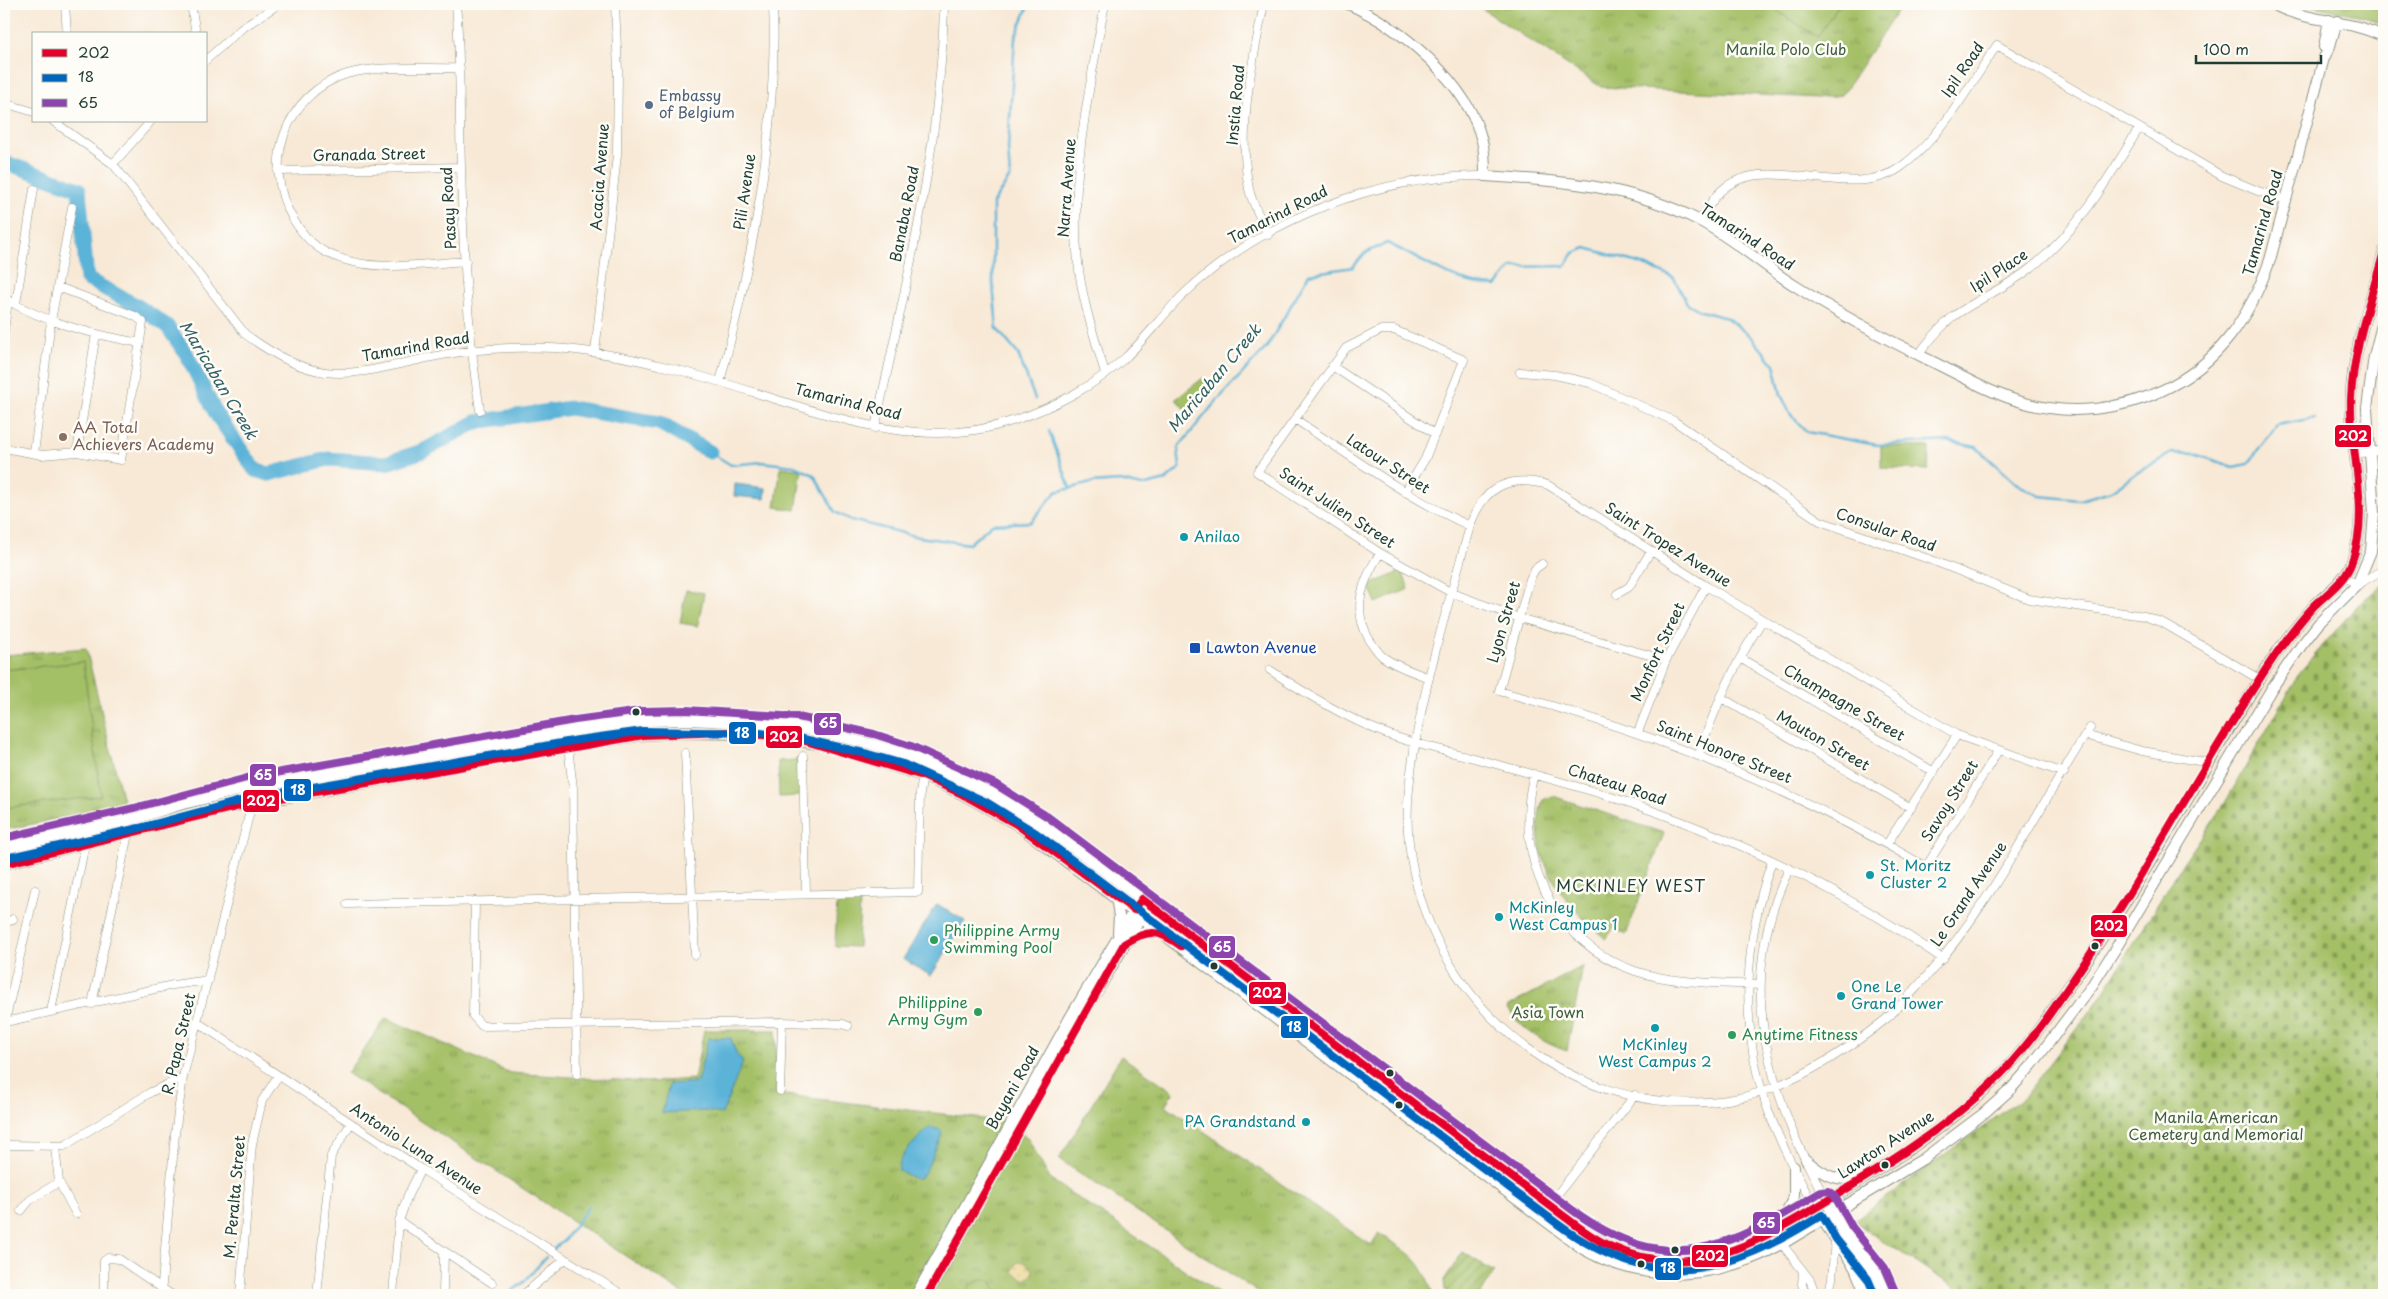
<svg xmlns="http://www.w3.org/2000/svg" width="2388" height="1299" font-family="'Playpen Sans',sans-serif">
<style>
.grass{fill:url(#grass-tufts);stroke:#627e4d}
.sand{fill:url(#sand-dots);stroke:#868c69}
.cemetery{fill:url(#cemetery-stones);stroke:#627e4d}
.garden{fill:url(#garden-furrows);stroke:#627e4d}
.pitch{fill:#a4c066;stroke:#627e4d}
.water{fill:#5cb3d8;stroke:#3e7886}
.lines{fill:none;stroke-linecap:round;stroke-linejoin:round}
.stream{stroke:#5cb3d8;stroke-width:2.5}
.river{stroke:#5cb3d8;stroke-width:15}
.street-casing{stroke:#8c9385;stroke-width:9}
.secondary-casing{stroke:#8c9385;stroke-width:12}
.street{stroke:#fff;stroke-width:8}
.secondary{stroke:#fff;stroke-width:10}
.bus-1-casing{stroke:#fdfcf7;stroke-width:11}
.bus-2-casing{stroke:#fdfcf7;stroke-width:11}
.bus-3-casing{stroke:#fdfcf7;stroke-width:11}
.bus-1{stroke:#e4002b;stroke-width:8}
.bus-2{stroke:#0065bd;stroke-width:8}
.bus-3{stroke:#8e44ad;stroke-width:8}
.service-dot{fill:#5c6f8a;stroke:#fdfcf7;stroke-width:2}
.education-dot{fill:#8d6e63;stroke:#fdfcf7;stroke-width:2}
.culture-dot{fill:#0f9aa8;stroke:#fdfcf7;stroke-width:2}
.transit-dot{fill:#1a4fb4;stroke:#fdfcf7;stroke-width:2}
.bus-dot{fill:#1f3d34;stroke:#fdfcf7;stroke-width:2}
.leisure-dot{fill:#2e9e5b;stroke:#fdfcf7;stroke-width:2}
.labels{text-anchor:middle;stroke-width:5;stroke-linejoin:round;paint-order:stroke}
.park-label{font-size:15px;fill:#405e40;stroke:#fdfcf7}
.street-label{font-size:15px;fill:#1f3d34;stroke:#fdfcf7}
.service-label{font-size:15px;fill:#4e5e75;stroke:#fdfcf7;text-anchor:start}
.education-label{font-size:15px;fill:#785e54;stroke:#fdfcf7;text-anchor:start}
.culture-label{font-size:15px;fill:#0d838f;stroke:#fdfcf7;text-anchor:start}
.transit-label{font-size:15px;fill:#164399;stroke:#fdfcf7;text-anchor:start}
.leisure-label{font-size:15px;fill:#27864d;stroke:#fdfcf7;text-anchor:start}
.water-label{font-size:16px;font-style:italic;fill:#316065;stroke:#fdfcf7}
.neighbourhood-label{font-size:16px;letter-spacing:1px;fill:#1f3d34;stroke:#fdfcf7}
.line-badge{stroke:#fdfcf7;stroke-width:2}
.badge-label{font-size:14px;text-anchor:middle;font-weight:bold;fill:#fff}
</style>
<defs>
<pattern id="grass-tufts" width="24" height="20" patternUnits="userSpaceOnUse" patternTransform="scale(1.25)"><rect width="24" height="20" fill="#a4c066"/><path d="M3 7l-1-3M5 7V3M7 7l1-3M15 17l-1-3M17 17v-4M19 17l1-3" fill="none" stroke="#859d55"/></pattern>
<pattern id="sand-dots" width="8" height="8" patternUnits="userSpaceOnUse" patternTransform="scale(1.25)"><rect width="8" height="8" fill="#eeda9e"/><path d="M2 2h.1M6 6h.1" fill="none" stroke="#ccbc89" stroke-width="1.8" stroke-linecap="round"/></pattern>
<pattern id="cemetery-stones" width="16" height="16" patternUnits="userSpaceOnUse" patternTransform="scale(1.25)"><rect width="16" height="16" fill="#a4c066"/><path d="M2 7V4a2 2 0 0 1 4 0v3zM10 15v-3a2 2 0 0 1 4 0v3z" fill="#859d55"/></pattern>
<pattern id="garden-furrows" width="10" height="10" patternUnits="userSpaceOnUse" patternTransform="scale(1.25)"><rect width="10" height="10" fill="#a4c066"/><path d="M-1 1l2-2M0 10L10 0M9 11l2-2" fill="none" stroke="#859d55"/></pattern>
</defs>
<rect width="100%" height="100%" fill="#fdfcf7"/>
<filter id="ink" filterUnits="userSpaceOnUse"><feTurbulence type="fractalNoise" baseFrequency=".02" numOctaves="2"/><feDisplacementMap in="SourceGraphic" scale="10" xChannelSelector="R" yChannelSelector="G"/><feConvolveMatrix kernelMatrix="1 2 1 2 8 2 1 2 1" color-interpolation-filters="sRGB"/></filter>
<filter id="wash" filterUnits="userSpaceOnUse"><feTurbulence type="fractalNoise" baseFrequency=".0096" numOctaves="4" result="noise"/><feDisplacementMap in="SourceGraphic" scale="20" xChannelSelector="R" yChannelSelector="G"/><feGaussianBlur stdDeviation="1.12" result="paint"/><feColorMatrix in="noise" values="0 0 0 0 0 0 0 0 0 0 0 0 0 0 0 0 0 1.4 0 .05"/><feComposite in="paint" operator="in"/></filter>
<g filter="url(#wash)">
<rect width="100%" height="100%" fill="#f8e9d6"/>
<path class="grass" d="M1475,4H1902L1842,95L1818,98L1601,87Z
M2304,4H2384V26L2367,17Z
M86,648L124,805L4,830V655Z
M1553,796L1664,833L1626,935L1614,928L1606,939C1567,908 1523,854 1543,800Z
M1583,966L1567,1051C1543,1043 1520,1029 1507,1007Z
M386,1018L510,1073L648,1082L694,1079L704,1030H776V1094L1001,1121L1027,1137L1050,1179L1222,1295H685L347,1073Z
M1121,1056L1174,1092L1165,1105L1371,1245L1379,1233C1410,1254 1422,1258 1433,1295H1262L1059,1159Z"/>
<path class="sand" d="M1023,1261L1033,1269V1274L1026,1280L1012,1272L1017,1263Z"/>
<path class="cemetery" d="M2384,583V1295H1966L1853,1221L2024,1097L2096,1004L2182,865L2225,803L2300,672L2356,607Z"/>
<path class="garden" d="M1463,1252L1494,1272L1480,1295H1454L1445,1290L1444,1280Z"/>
<path class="pitch" d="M1767,4H1839L1817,37Z
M1203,378L1212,389L1185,410L1176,399Z
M1881,446L1929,447L1928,470L1881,468Z
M781,467L802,470L796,510L775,507Z
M1402,571L1409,589L1376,603L1369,585Z
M686,590L704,593L698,626L680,623Z
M83,662L101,796L4,808V670Z
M798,760L800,796L779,797L778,761Z
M837,901L860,902L858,947L835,946Z
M981,1280H989L994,1285L996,1295H966L970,1285Z"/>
<path class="water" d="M735,484L766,488L765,499L734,496Z
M937,904L965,921L931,976L903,959Z
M708,1038H731L736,1053L743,1062L722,1114L705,1111L662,1113L669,1084L697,1082Z
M930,1127L941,1130L942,1135L925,1172L918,1180L899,1171C895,1157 920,1137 930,1127Z"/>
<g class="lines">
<path class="stream" d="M1029,4L1015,38L1008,149L1010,177L993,203V284L997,329L1018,354L1035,399
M1049,431L1070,488
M710,452L731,465L762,462L794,466L814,475L835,512L851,520L919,537L969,544L992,524L1031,522L1056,492L1091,483L1120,481L1142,486L1166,480L1180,468L1178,448L1213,405L1267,347L1309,274L1353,267L1365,253L1387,243C1424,260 1453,284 1496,286L1512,267L1565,266L1574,253L1586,248L1642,264L1674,278L1687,303L1701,311L1727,318L1751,337L1774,364L1781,395L1791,415L1807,432L1877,445L1948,441L1976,447L2017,484L2040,496L2080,500L2111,491L2140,471L2172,453L2195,454L2234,467L2248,464L2277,425L2315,418
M553,1249L564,1240L589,1206
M507,1295L524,1282L546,1257"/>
<path class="river" d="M4,162L79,189L87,279L139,307L167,326L187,355L216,414L255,470L269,474L328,459L386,463L423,451L476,422L570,408L659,423L710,452"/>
</g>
</g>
<g filter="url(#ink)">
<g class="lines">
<g class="street-casing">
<path id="street" d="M65,4L67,34
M191,4L196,34
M456,4C461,58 459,113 461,167C463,248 467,330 480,410
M1264,4C1252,64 1237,128 1249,189C1252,204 1262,220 1268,235
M206,60L241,29L279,4
M460,68C428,69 376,65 347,74C286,93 260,165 293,219C301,232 313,246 327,253C369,274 421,264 466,261
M4,103L34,112
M53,121L113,164L245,334C325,393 354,372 442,355C479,348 539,345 576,350C639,357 699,375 759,394C843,420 928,451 1015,420C1054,407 1096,385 1126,357C1147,337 1164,313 1185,293C1264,219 1377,175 1485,176
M113,164L151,121
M278,171L461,167
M1700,221C1705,213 1710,203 1717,195C1760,146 1849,205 1901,167C1942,137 1969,86 1997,45L2222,176L2258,191L2286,200
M4,298C45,323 92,334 140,343
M16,304L34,189
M4,331L8,300
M595,352L617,155L618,71L615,4
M1918,355C1929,341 1940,327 1954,316C1979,298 2008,287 2032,267C2078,231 2109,178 2139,128
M1332,366L1435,434
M1520,372L1555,375L1590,383L1674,421L1820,521L1934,561L2029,599L2144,616L2163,623L2259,679
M1105,373C1094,336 1082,300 1078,262C1069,183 1090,82 1105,4
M720,382C752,261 778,129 773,4
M1295,419C1352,457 1407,498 1470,526
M875,428C905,288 941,147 944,4
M4,448L42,455L77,452L121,460L143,322L135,316L58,287
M77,452L96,334
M34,453L51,321L72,207
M2354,454L2384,450
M1405,492L1425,459L1464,360L1394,330H1381L1346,348L1257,472L1380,553L1452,593L1519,618L1666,660
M1380,553C1363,580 1351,608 1369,639C1373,645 1377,652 1383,657C1397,667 1414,672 1429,678
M1542,564L1535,569L1530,579L1499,691C1654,733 1787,785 1926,867L1998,751
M2344,576L2357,585L2384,569
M1617,594L1629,587L1651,551
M1740,658L1934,772
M1270,670C1306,694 1342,716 1382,732C1409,743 1438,749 1466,756C1513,769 1561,781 1608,796C1726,833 1840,888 1943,959
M1720,697L1911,808
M1638,732L1666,660L1706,586
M2085,735L2142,751L2210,763
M568,747L573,788L577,1074
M685,753L695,955
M1699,754C1715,707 1735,663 1762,621
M803,756L806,894
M2064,773L1957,735L1706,586L1548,485C1508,474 1483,487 1470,526C1450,598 1428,670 1415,744C1410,777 1405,809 1409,843C1426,1000 1568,1122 1728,1100C1783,1092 1844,1053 1886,1019C1901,1006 1913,991 1927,976C1993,902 2036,811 2090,728
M1534,774C1512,855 1553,943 1635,971C1674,984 1719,983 1760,985
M1887,844L1957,735
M1772,861C1745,937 1739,1023 1765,1101C1777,1138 1796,1174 1815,1208
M1789,869C1746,959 1756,1039 1792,1130C1801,1154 1815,1177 1826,1201
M35,890L5,1022L173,985L209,980
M475,901L473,1016L482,1026L782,1022L843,1024L848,1026
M347,904L918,892L920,793L923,776
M4,924L13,919
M92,1004L128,834
M51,1011L85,844
M197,1022L421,1169L623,1295
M780,1091L782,1022
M6,1145L64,1146L151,1092L183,1077
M59,1182L76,1214
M1549,1205L1635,1095
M21,1211L30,1200L59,1182L55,1147
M399,1221L492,1283
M1782,1244L1810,1280L1816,1295
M1803,1272L1802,1284L1805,1295
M104,1295V1261L108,1258L119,1259L172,1295
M161,1295L175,1134L183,1077L252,803L249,788
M240,1295L252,1144L262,1101L278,1076
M317,1295L331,1156L351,1123
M393,1295L399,1221L408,1195L421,1169
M443,1295L444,1251
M523,1295L564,1260
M1828,1295L1832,1279L1835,1239"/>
</g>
<g class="secondary-casing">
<path id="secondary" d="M1348,4C1401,27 1468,83 1482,141C1485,152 1485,164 1485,176C1561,181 1629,185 1698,220C1733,238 1763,266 1797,287C1839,314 1884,338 1929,360C1960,375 1991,394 2025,403C2070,416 2121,410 2163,390C2219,364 2250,316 2270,260L2324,58L2330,46L2337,21
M2273,4C2303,22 2350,19 2384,37
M2324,47L2329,20
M4,848L137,818L183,804L249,788L576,730L642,721L686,720L761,723L797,727L871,744L907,755L991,793L1042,825L1079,852L1565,1217C1580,1228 1596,1240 1613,1248C1656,1266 1713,1262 1754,1243C1776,1233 1797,1219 1817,1207C1881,1169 1947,1129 1999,1076C2028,1047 2051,1012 2074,979C2141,884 2196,782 2257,683C2273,657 2292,630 2313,607C2326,593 2343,583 2351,564C2372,511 2349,454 2351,399C2352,351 2372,297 2384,251
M4,864L232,807L579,745L644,735L682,733L756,734L823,745L923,776L960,793L1016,824L1583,1249C1647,1286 1719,1279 1782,1244L1923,1159L1983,1114L2010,1090L2032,1065L2091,987L2119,943L2272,688L2301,646L2319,623L2357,585L2371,551L2374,513L2367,408L2374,356L2384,317
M1116,897L1119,916L1118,933
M1127,942L1145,932L1162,933
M1806,1160C1823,1175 1839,1184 1862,1176
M1826,1201L1844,1233L1877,1274L1886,1295
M1819,1215L1855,1268L1866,1295
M1779,1230L1794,1196V1167
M916,1295L1071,1016L1137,905
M927,1295L1079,1022L1149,904"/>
</g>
<use href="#street" class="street"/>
<use href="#secondary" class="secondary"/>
<g class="bus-1-casing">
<path id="bus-1" d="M4,864L252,803L644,735L726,732L795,738L923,776L960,793L1016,824L1134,910L1142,899L1565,1217C1580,1228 1595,1240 1612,1247C1689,1282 1755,1244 1820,1205C1883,1167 1947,1128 2000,1075C2030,1044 2055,1007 2079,971C2150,868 2206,757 2276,654C2288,637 2300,621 2314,606C2327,593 2344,582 2351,564C2372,511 2349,453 2351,399C2353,348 2371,299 2384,251
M927,1295L1124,944C1148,929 1158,929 1181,946"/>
</g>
<g class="bus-2-casing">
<path id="bus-2" d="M6,858L139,828L251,798L578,740L643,731L760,733L795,737L868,754L903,764L986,802L1036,833L1559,1225C1657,1296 1727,1274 1822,1215L1836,1239L1868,1279L1875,1295"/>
</g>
<g class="bus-3-casing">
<path id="bus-3" d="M4,838L134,808L247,778L575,720L641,711L686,710L798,717L874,734L911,746L995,784L1048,817L1571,1209C1669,1281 1728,1248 1821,1192L1828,1191L1834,1195L1852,1227L1885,1268L1895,1291"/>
</g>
<use href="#bus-1" class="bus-1"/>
<use href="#bus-2" class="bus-2"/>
<use href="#bus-3" class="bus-3"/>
</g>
</g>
<circle class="service-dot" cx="649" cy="105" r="5"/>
<circle class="education-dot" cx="63" cy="437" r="5"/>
<g class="culture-dot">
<circle cx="1184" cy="537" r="5"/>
<circle cx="1870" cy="875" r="5"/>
<circle cx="1499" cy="917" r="5"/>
<circle cx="1841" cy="996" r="5"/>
<circle cx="1655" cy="1028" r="5"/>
<circle cx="1306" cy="1122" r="5"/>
</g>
<rect class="transit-dot" x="1189" y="642" width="12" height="12" rx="2.5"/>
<g class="bus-dot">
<circle cx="636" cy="712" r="4.5"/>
<circle cx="2095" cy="946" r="4.5"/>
<circle cx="1214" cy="966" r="4.5"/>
<circle cx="1390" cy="1073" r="4.5"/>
<circle cx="1399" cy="1105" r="4.5"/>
<circle cx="1885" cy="1165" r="4.5"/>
<circle cx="1675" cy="1250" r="4.5"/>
<circle cx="1641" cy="1264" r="4.5"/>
</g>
<g class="leisure-dot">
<circle cx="934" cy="940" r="5"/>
<circle cx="978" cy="1012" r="5"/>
<circle cx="1732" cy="1035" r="5"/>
</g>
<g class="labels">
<g class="park-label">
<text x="1786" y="55">Manila Polo Club</text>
<text x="1548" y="1018">Asia Town</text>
<text x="2216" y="1123">Manila American<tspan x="2216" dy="17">Cemetery and Memorial</tspan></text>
</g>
<g class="street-label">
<text transform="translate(1963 70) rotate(-56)" y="5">Ipil Road</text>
<text transform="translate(1236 105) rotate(-85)" y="5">Instia Road</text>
<text transform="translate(369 155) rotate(-1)" y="5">Granada Street</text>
<text transform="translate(600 177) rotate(-86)" y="5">Acacia Avenue</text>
<text transform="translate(1067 188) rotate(-86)" y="5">Narra Avenue</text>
<text transform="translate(745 192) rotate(-82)" y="5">Pili Avenue</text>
<text transform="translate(449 208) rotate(-93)" y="5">Pasay Road</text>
<text transform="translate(905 214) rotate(-79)" y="5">Banaba Road</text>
<text transform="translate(1278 215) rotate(-27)" y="5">Tamarind Road</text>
<text transform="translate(2263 223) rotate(-74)" y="5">Tamarind Road</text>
<text transform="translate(1747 237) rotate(33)" y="5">Tamarind Road</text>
<text transform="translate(1999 271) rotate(-33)" y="5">Ipil Place</text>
<text transform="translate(416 347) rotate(-10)" y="5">Tamarind Road</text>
<text transform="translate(848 402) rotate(14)" y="5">Tamarind Road</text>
<text transform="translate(1388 464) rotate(33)" y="5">Latour Street</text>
<text transform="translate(1337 508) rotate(33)" y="5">Saint Julien Street</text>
<text transform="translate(1886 530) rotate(19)" y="5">Consular Road</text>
<text transform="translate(1668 545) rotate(32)" y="5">Saint Tropez Avenue</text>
<text transform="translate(1504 622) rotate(-74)" y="5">Lyon Street</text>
<text transform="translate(1658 652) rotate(-65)" y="5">Monfort Street</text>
<text transform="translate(1844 703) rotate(30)" y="5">Champagne Street</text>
<text transform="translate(1823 741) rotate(30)" y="5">Mouton Street</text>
<text transform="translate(1724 752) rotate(22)" y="5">Saint Honore Street</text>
<text transform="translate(1617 785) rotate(18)" y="5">Chateau Road</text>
<text transform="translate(1950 801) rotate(-58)" y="5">Savoy Street</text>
<text transform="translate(1969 894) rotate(-56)" y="5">Le Grand Avenue</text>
<text transform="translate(179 1044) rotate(-77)" y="5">R. Papa Street</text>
<text transform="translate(1013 1088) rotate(-61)" y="5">Bayani Road</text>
<text transform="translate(1886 1145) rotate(-33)" y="5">Lawton Avenue</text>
<text transform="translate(416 1149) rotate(33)" y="5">Antonio Luna Avenue</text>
<text transform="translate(235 1197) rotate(-85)" y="5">M. Peralta Street</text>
</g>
<g class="service-label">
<text x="659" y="101">Embassy<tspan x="659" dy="17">of Belgium</tspan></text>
</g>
<g class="education-label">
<text x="73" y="433">AA Total<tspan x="73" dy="17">Achievers Academy</tspan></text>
</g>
<g class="culture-label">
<text x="1194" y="542">Anilao</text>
<text x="1880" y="871">St. Moritz<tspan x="1880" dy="17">Cluster 2</tspan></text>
<text x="1509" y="913">McKinley<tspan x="1509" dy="17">West Campus 1</tspan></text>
<text x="1851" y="992">One Le<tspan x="1851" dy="17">Grand Tower</tspan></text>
<text x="1655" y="1050" text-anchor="middle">McKinley<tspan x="1655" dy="17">West Campus 2</tspan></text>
<text x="1296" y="1127" text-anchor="end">PA Grandstand</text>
</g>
<g class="transit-label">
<text x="1206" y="653">Lawton Avenue</text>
</g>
<g class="leisure-label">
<text x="944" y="936">Philippine Army<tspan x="944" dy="17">Swimming Pool</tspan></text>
<text x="968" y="1008" text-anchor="end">Philippine<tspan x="968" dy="17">Army Gym</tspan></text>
<text x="1742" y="1040">Anytime Fitness</text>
</g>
<g class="water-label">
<text transform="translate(1214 378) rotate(-50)" y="6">Maricaban Creek</text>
<text transform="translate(219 380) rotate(59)" y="6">Maricaban Creek</text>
</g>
<g class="neighbourhood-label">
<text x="1631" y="892">MCKINLEY WEST</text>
</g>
</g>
<g class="line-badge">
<rect x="2334" y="424" width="38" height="24" rx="5" fill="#e4002b"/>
<rect x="813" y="712" width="29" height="24" rx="5" fill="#8e44ad"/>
<rect x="728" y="721" width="29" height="24" rx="5" fill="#0065bd"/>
<rect x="765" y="725" width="38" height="24" rx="5" fill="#e4002b"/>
<rect x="249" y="763" width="28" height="24" rx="5" fill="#8e44ad"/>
<rect x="283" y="778" width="29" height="24" rx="5" fill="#0065bd"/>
<rect x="242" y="789" width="38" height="24" rx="5" fill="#e4002b"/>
<rect x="2090" y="914" width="38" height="24" rx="5" fill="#e4002b"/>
<rect x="1208" y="935" width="28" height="24" rx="5" fill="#8e44ad"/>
<rect x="1248" y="981" width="39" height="24" rx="5" fill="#e4002b"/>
<rect x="1280" y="1015" width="29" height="24" rx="5" fill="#0065bd"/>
<rect x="1752" y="1211" width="29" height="24" rx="5" fill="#8e44ad"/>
<rect x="1691" y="1244" width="38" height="24" rx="5" fill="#e4002b"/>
<rect x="1654" y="1257" width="28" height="24" rx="5" fill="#0065bd"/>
</g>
<g class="badge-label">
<text x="2353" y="441">202</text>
<text x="828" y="728">65</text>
<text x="742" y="738">18</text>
<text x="784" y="742">202</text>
<text x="263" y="780">65</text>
<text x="298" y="795">18</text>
<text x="261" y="806">202</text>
<text x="2109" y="931">202</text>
<text x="1222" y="952">65</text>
<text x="1267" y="998">202</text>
<text x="1294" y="1032">18</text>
<text x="1766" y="1228">65</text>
<text x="1710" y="1261">202</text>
<text x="1668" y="1273">18</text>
</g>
<rect width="2388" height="1299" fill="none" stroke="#fdfcf7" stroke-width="20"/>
<rect x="32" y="32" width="175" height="90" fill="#fdfcf7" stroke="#a4b0a9"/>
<rect x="42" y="49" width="25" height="8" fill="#e4002b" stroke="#a4b0a9"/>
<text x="78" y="58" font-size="15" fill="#1f3d34">202</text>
<rect x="42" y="74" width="25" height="8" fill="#0065bd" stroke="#a4b0a9"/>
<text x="78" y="82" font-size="15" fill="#1f3d34">18</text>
<rect x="42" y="99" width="25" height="8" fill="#8e44ad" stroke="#a4b0a9"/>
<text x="78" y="108" font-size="15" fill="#1f3d34">65</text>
<path d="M2196 55v8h125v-8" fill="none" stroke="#1f3d34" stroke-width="2.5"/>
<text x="2203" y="55" font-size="15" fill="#1f3d34" stroke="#fdfcf7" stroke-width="4" paint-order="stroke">100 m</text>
</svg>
